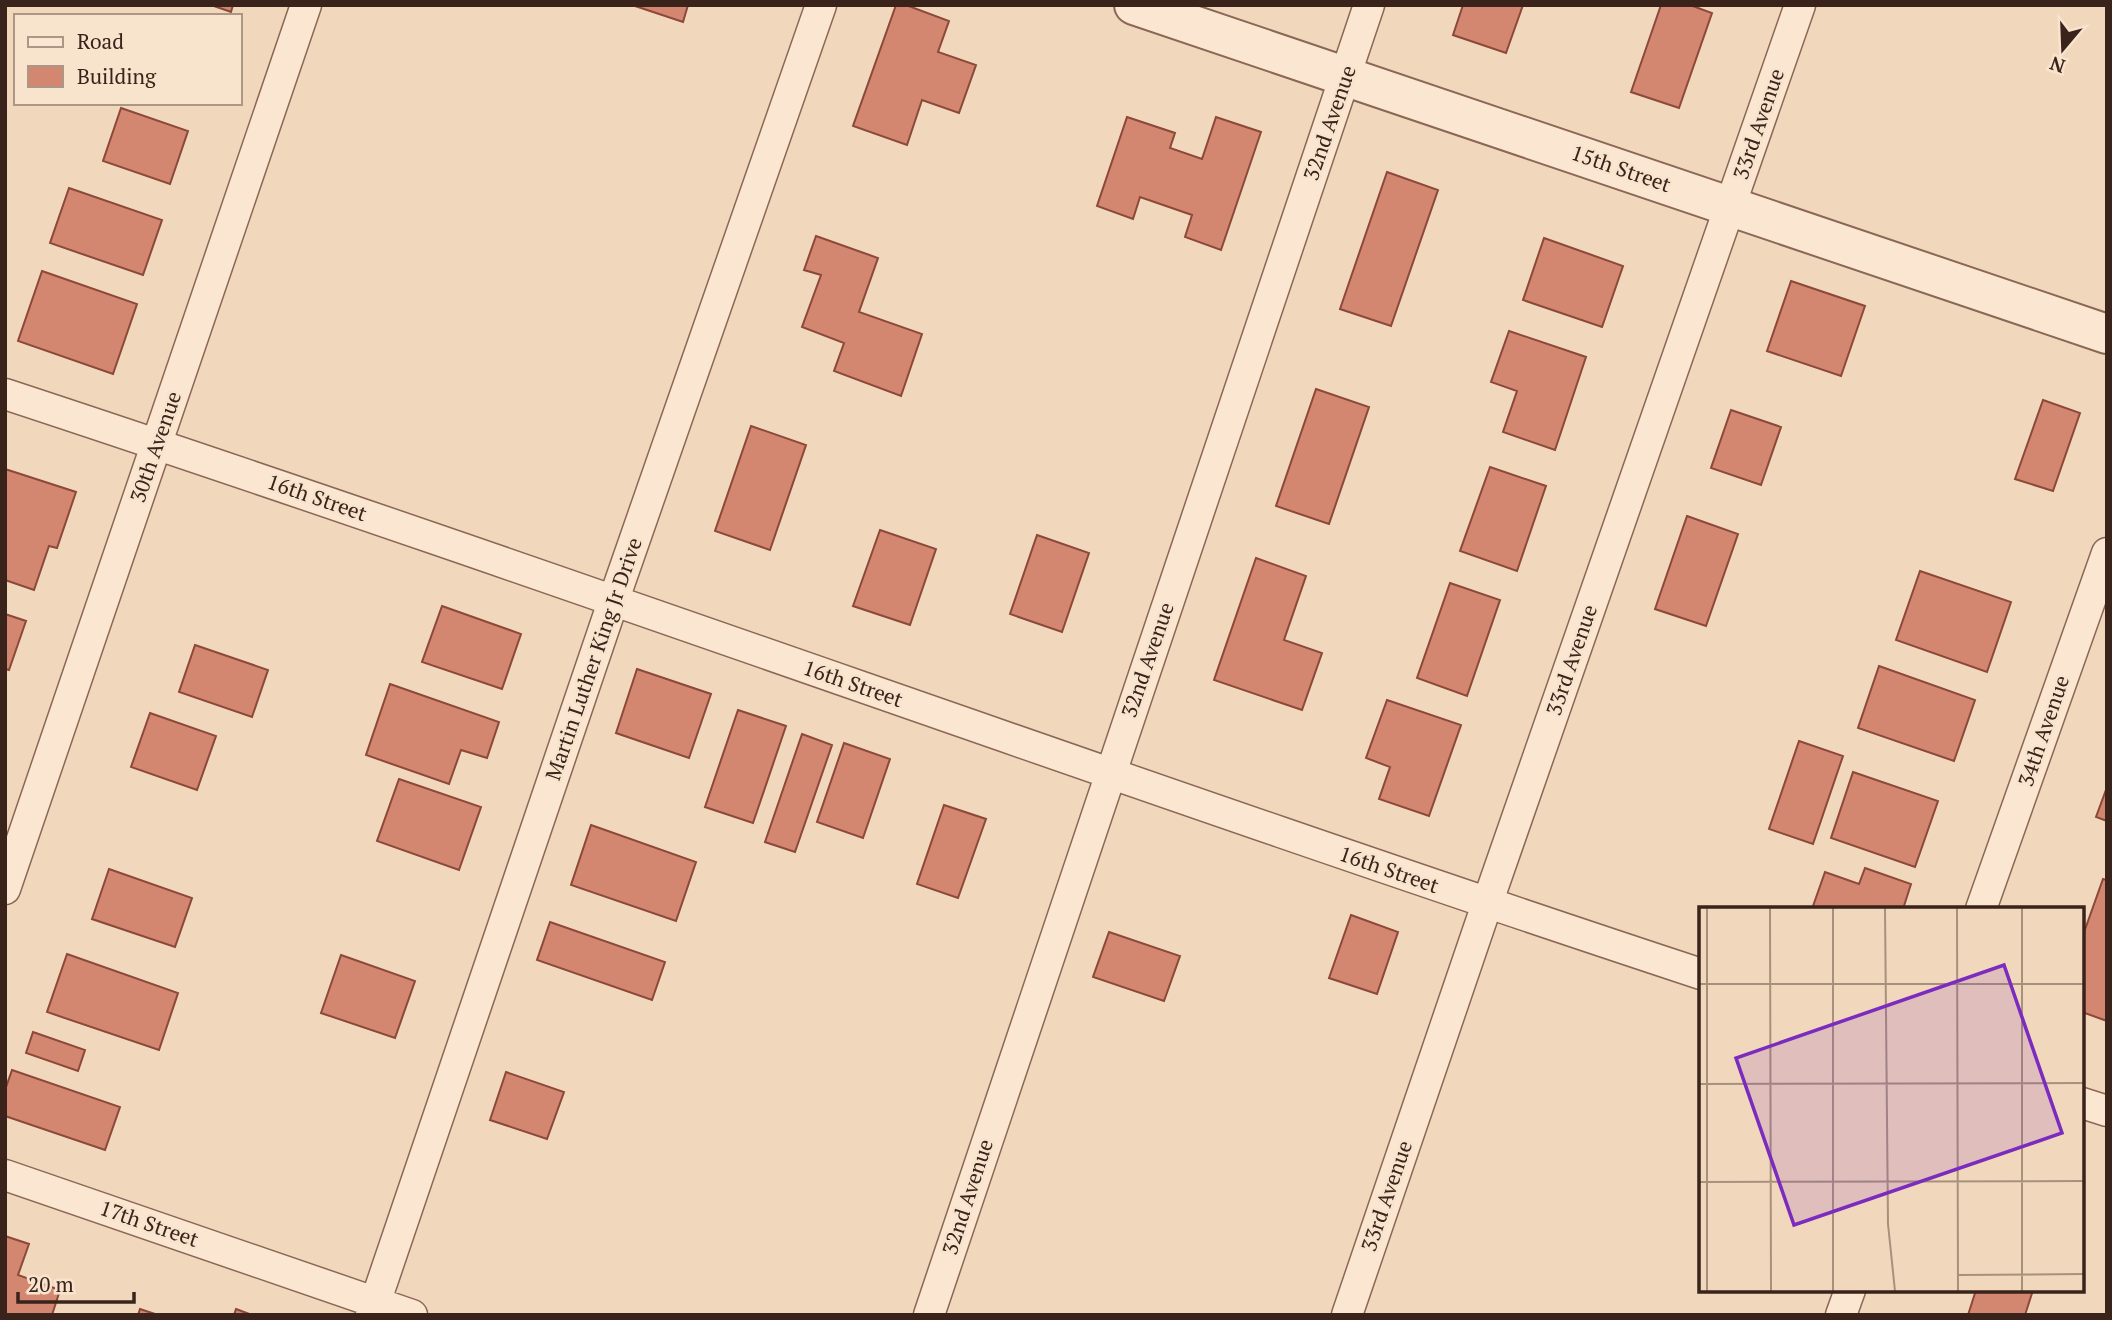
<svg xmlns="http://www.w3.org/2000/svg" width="2112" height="1320" font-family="'PT Serif',serif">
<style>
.building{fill:#d38670;stroke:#8c4939;stroke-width:2}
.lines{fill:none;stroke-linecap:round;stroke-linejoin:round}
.minor-casing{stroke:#8b6755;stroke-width:33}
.tertiary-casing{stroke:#8b6755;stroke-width:42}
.minor{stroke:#fbe6d1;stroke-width:30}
.tertiary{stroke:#fbe6d1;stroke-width:38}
.labels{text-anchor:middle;stroke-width:5;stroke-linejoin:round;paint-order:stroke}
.street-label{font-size:21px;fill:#39231b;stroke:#f8e3cd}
.inset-road{fill:none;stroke:#a7907c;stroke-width:2}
.view{fill:#7b2cbf;fill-opacity:0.15;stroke:#7b2cbf;stroke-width:3.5}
.inset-edge{fill:none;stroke:#39231b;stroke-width:3.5}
</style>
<rect width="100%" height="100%" fill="#f1d8bd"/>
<path class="building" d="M211,5H233L231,12Z
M632,5H688L683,22Z
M896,5H906L949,21L938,52L976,65L959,113L922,100L907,145L853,126Z
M1463,5H1523L1506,53L1453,35Z
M1661,5H1690L1712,13L1679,108L1631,92Z
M121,108L188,131L170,184L103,161Z
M1127,117L1175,133L1170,148L1202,159L1216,117L1261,132L1221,250L1185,237L1192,215L1140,197L1133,219L1097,206Z
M1387,172L1438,190L1391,326L1340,309Z
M69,188L162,220L143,275L50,243Z
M816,236L878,258L859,312L922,334L901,396L834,371L844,343L802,327L821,275L804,270Z
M1544,238L1623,266L1602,327L1523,300Z
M42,271L137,304L113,374L18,341Z
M1791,281L1865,306L1841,376L1767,351Z
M1509,331L1586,357L1555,450L1503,432L1517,391L1491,382Z
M1316,389L1369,407L1329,524L1276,506Z
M2043,400L2080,413L2053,491L2015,479Z
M1731,410L1781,427L1761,485L1711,468Z
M751,426L806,445L770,550L715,531Z
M1490,467L1546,486L1517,571L1460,551Z
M5,469L76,492L57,548L49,546L34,590L5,580Z
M1687,516L1738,534L1706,626L1655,609Z
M880,530L936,549L910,625L853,606Z
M1037,535L1089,553L1062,632L1010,614Z
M1256,558L1306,576L1284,640L1322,653L1302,710L1214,680Z
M1920,571L2011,602L1987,672L1896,640Z
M1450,583L1500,600L1467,696L1417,678Z
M442,606L521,634L502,689L422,662Z
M5,614L26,621L9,670L5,669Z
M195,645L268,670L252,717L179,692Z
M1879,666L1975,700L1954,761L1858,728Z
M637,669L711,694L689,758L616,733Z
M390,684L499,722L487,758L461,750L449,784L366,755Z
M1387,700L1461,725L1429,816L1379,799L1390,767L1366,758Z
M738,710L786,726L753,823L705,807Z
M150,713L216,736L197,790L131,767Z
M802,734L832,745L795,852L765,842Z
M1799,741L1843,756L1813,844L1769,829Z
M844,743L890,759L863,838L817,822Z
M1853,772L1938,801L1915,867L1831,838Z
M399,779L481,807L459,870L377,841Z
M2107,787V821L2096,817Z
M944,805L986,819L958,898L917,884Z
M591,825L696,862L676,921L571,885Z
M1865,868L1911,884L1903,909H1812L1825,872L1859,884Z
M109,869L192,898L175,947L92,919Z
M2103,879L2107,880V1021L2082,1012V938Z
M1351,915L1398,932L1377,994L1329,978Z
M550,922L665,962L652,1000L537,960Z
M1109,932L1180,956L1164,1001L1093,977Z
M67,954L178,993L159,1050L47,1012Z
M341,955L415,981L395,1038L321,1013Z
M33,1032L85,1050L78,1071L26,1053Z
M12,1070L120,1107L105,1150L5,1116V1090Z
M506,1072L564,1092L547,1139L490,1120Z
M5,1236L29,1244L18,1275L60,1290L52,1315H5Z
M1976,1290H2033L2025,1315H1968Z
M140,1309L158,1315H138Z
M236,1309L252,1315H234Z"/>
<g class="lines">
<g class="minor-casing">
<path id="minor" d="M5,394C573,581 1134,787 1701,974
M5,889L306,5
M1981,909L2107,553
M2082,1103L2107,1111
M5,1175L412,1315
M371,1315L614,599L821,5
M929,1315L1369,5
M1347,1315L1487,904L1800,5
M1841,1315L1850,1290"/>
</g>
<g class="tertiary-casing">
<path id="tertiary" d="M1134,5L2107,334"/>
</g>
<use href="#minor" class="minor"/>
<use href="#tertiary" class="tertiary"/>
</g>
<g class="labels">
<g class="street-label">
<text transform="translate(1330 123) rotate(-71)" y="7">32nd Avenue</text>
<text transform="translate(1759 124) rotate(-71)" y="7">33rd Avenue</text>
<text transform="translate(1621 169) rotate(19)" y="7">15th Street</text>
<text transform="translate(156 447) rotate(-71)" y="7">30th Avenue</text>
<text transform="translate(317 498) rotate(19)" y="7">16th Street</text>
<text transform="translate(594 659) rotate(-71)" y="7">Martin Luther King Jr Drive</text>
<text transform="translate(1148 660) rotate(-71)" y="7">32nd Avenue</text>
<text transform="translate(1572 660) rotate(-71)" y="7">33rd Avenue</text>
<text transform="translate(853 684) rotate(19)" y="7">16th Street</text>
<text transform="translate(2044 731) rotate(-71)" y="7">34th Avenue</text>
<text transform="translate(1389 870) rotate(19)" y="7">16th Street</text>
<text transform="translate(1387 1196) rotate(-71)" y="7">33rd Avenue</text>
<text transform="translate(968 1197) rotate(-72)" y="7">32nd Avenue</text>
<text transform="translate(149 1224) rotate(19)" y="7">17th Street</text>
</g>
</g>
<g transform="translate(1699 907)">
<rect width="385" height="385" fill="#f1d8bd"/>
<path class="inset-road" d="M8,1V384M71,1L72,384M134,1V384M186,1L189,317L196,384M258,1L259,384M323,1V384M0,77H385M0,177L385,176M0,275L385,274M259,368L385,367"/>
<path class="view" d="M305,58L363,226L95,318L37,151Z"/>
<rect width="385" height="385" class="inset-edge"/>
</g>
<rect width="2112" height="1320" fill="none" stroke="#39231b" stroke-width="14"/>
<rect x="14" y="14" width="228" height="91" fill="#f8e3cd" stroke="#ac9686" stroke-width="2"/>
<rect x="28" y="37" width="35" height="10" fill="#fbe6d1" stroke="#ac9686" stroke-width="2"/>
<text x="77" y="49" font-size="21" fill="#39231b">Road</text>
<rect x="28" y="66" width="35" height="21" fill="#d38670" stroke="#ac9686" stroke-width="2"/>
<text x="77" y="84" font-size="21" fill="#39231b">Building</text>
<g transform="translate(2063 49) rotate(199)" stroke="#f8e3cd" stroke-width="5" paint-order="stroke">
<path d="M0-5L12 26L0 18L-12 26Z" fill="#39231b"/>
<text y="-10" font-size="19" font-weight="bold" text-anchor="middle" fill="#39231b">N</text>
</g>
<path d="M18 1292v10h116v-10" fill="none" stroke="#39231b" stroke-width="3.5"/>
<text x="28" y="1292" font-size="21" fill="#39231b" stroke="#f8e3cd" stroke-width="5" paint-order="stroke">20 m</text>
</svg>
